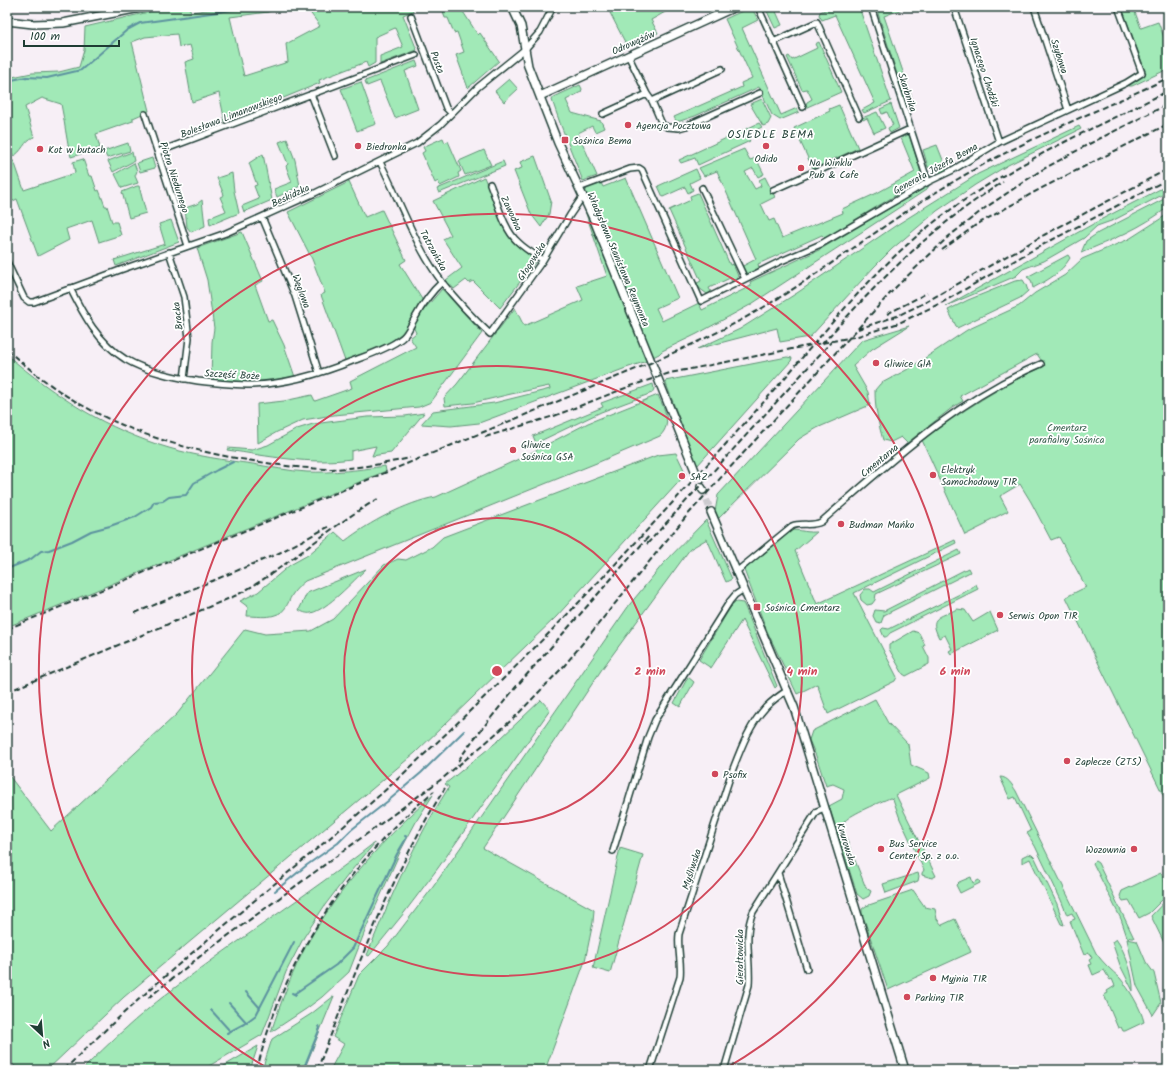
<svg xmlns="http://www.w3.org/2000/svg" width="1175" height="1077" font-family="Kalam,sans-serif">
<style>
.green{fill:#a1e9b7;stroke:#609376}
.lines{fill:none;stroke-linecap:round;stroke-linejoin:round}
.stream{stroke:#5c929f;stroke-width:2}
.secondary-tunnel{stroke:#cccbcf;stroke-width:7;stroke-dasharray:7 3.5;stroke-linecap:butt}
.street-casing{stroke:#1f3d34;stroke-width:8}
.secondary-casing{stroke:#1f3d34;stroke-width:10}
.street{stroke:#fff;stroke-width:5}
.secondary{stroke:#fff;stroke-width:7}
.rail{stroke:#1f3d34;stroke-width:2;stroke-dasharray:6 3;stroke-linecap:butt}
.ring{fill:none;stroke:#d1495b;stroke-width:2}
.poi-dot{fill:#d1495b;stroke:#fff;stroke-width:1.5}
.labels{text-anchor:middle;stroke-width:3.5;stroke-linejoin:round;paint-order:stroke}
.street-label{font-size:10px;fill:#1f3d34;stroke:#fff}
.poi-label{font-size:10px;fill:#1f3d34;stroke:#fff;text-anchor:start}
.park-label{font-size:10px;fill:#395f4e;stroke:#fff}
.neighbourhood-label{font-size:11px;letter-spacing:1px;fill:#1f3d34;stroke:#fff}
.centre{fill:#d1495b;stroke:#fff;stroke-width:2}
.ring-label{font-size:12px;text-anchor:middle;font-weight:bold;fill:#d1495b;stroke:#fff;stroke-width:3.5;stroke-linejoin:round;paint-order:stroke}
</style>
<rect width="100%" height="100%" fill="#f7eff6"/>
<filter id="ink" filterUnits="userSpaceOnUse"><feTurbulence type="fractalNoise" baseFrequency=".025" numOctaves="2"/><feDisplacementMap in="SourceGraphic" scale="8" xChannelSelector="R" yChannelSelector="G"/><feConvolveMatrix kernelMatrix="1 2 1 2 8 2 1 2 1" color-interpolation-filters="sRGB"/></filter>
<g filter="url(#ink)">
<path class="green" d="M170,7H189L191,12L231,7H277L268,12L230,17L244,76L288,62L286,44L320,26L306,7H412L413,11L403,15L417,50L380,64V56L403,47L395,28L375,37V63L368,67L366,62L319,80L320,83L225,122L219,93L192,102L185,62L194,59L190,45L179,47L177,34L145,37L132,42L149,111L133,118V121L96,134L100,148L71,157C66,140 65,122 61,104L42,98L25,107L34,137C24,140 22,153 13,156L7,139V78L32,73L59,72L79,67L84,50L85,27Z
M442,7H460L478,35L480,33L499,61L468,88L456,55L464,52L457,32L454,33L448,18H445Z
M607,7H674L651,20L658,33L627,46Z
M765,7H774L782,25L775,28Z
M832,7H851L853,9L859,7L891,101L864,113L862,110L875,103L835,15L822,20L819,15L820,12Z
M876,7H905V8L884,16L914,104L907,106Z
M1133,7L1141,28L1158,22L1168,47V69L1132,86H1129L1128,85L1146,73L1123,11Z
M749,8L754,12L758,20L742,28L781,115L797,108L799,112L780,120L772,115L759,87L695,116L680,121H676L674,117L742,87L741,83L752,78L725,19Z
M819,42L841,92L805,108L807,102L812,99L807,89L802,90L787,57L789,56L792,60L815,49L817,48L815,44Z
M416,61L418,66L405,71L418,109L395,118L380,81L367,86L365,81Z
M509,79L518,89L504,102L495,91Z
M361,82L376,124L357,131L341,89Z
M580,85L582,89L581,92L566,100L572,113L601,121L604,128L595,132L592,126L578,133L597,176L583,181L560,123L552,100L554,97Z
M762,99L771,118L768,124L763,126L750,104Z
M891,104L899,128L890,133L888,128L893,125L887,112L882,114L880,109Z
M839,105L858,148L813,169L794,128L830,111L829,109Z
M877,112L885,128L874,133L867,118L863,120L862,118Z
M759,123L762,127L746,135L750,141L698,165L695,158L681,163L679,160Z
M1079,126L1081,129L1008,165L975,185L937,211L892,249L874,267L810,337L780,342L777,328L697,349L740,329L797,293L895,226L978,174Z
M908,135L910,137L921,173V180L825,238L822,235L758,264L759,268L745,276L741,267L756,259L717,171L704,176L699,168L744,149L750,160L756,158L764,174L758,177L753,168L745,172L755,189L761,186L759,180L765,177L775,197L761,204L769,221L774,219L782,238L843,213L842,209L877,193L915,172L901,138Z
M443,138L445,143L448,141L461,171L458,173L459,177L440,186L438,181L435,183L422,153L425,151L423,147Z
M287,139L295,160L300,186L277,197L274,189L292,182L286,166L288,164L279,142Z
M128,143L130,151L107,158L104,151Z
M937,145L947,170L941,173L928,167L923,150Z
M484,150L491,165L465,175L459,161Z
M132,152L134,161L113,172L108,161Z
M263,154L272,200L244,212L242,206L259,199L254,186L257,185L249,163Z
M535,156L551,201L549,214L541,227L531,214L514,171L522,168L520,162Z
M152,158L155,168L140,172L137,163Z
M83,159L89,176H92L97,191L99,190L105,206H107L112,222H117L121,235L99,242L92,220L66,229L69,240L38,256L17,199L7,204V163L14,161L24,190L75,173L73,162Z
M503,161L505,166L439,193L437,189Z
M134,163L137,171L135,176L138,183L122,188L115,174Z
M696,169L700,178L690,183L693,190L688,193L685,187L663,197L658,186Z
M232,173L234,191L239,213L210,225L209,218L226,211L220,197L224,195L217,178Z
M484,177L503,223L517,245L536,261L500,308L473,281L469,283L466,280L454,289L446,280L462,268L443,239L451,235L433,201Z
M626,178L678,298L656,308L662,321L699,303L702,310L751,286L750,282L819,250L929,185V186L926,190L750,305L697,334L662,351L659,354L653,357L596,215L585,193L587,188L601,183L603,187Z
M349,182L365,217L382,210L406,260L400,264L423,301L402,333L390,342L345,361L321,295L325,293L312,259L288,212Z
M1168,185V192L1114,220L1097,226L1084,238L1044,261L1023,269L1016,276L946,306L1102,219Z
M137,186H139L146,213L129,218L122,192Z
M698,193L730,265L733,264L738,276L736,280L732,282L730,278L709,288L711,292L707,294L699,288L697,283L701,281L669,210L691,200L690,196Z
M1168,197V207C1142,228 1111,240 1081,253L1086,241L1098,233Z
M202,200L205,226L191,232L187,227L185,208L197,204Z
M585,211H586L647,361L626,368L479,423L451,426L421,424L433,411L494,403L550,389L549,386L511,394L473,403L445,406L444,398L457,384L515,308L524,326L583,300L577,286L607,276Z
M1168,214V805L1066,597L1086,587L1059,537L1051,540L1031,502L1020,484L1000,496L1008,511L986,522L987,524L965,535L922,440C961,412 1001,385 1045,366L1037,354L960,396L963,401L953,407L907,443L901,437L891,442L883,440C878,422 875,410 875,390L880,384L910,368L967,330L1019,306L1035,293L1065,275L1082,259L1129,239Z
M171,220L179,242L116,266L114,260L165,244L159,224Z
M242,232L263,281L255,285L268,321L272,320L284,345L295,377C267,384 240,382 211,379L212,342L214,328L207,280L197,248Z
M1068,255L1070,258C1061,273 1048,280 1033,288L1031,280L1027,277Z
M1023,280L1026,285L1028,291L1020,298L957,328L948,310L968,300L1015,281Z
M442,289L482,333L431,402L419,407L334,415L303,420L277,432L258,443L257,404L284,401L312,395L315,401L352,388L350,381L416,347L410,338L416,333L413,326L422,312Z
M909,326L872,349L853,366L868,392L870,405L817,428L799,439L718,519L715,512L718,495L862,340Z
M7,355C55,396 107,430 169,448C196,456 224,460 253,464C270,467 289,471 307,472C333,473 360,470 385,466L386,471L7,627Z
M787,357L792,358L791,361L697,466L665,381Z
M653,384L654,389L652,393L601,412L536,443L533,436L603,407L601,403Z
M658,395C664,409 673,423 660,436L599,462L305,581C300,585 296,589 292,595C287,604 286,612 275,615C267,618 256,616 247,616L248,607L240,601L258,592L290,565L308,555L335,532L345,541C368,523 407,502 436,497L523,457L588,423Z
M424,413L391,453L372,456L376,446L351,451V459C310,465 268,456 227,450L228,448L252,450L268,445L297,429L313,424L367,417L405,416Z
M676,453L686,474L556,617L415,753L124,997L47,1070H19L7,1058V773L51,831L177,714L245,629L265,634L311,631L333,619L384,565L398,559L406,560L432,547L443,537L658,455Z
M706,520L732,579L726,582L707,539L690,549L602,669L483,848L594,910L593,922L585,961L545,1070H330L344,1044L333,1037L359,975L388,946L433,887L630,604L663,564Z
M792,530C801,530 808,533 817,532L795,551L817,604L955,540L956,543L854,593L897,677L895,681L828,714L817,684L797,694L767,631L744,570Z
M959,550L961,554L876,594L875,600L872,604L867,605L861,600L860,595L865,589H870L874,592Z
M968,568L970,572L884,615L881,623L876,622L873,616L875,610L884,611Z
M366,569C353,581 328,609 311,613C307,614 302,612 299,610L307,593Z
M976,584L978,589L890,633C888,635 888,637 884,637L881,630L883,628L889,629L970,589Z
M736,602L743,603L745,607L777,686L775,688L742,620L711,668L699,660L730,608Z
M957,609L965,610L973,622L990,612L998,630L951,654L949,651L952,649L945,635L939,638C928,616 939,618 957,609Z
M913,631L919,633L925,645L923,646L929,658V664L906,676L903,674L889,649V645Z
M688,677L694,682L680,707L674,703Z
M875,699L888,723L908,744L911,765L929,773L930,778L896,795L936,876L932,878L922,875V873L924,870L900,819L893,799L890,798C880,802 851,814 845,821C842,824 843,830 844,833L866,888L871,891L869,896L863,899L857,894L829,806L842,799L844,789L833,784L826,786L816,756L809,740L812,731Z
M541,700L550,710L438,868L404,913L369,956L367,955C391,896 415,840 449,787L445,784L499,740Z
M1000,777C1008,777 1012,785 1016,791L1096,953C1103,963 1111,970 1120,978C1129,989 1141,1008 1144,1022L1125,1031H1123L1121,1027L1118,1028L1104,995L1108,993L1107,991L1115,986L1112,979L1110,980L1104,970L1093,975L1089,965L1091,964L1089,960L1092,958L1089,953L1084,955L1070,921L1075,919L1072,913L1067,915L1061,900L1035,846L1027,833L1031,831L1015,797L1010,799Z
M433,795L417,820L401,850L367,926L349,972L322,997L306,1009L271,1032C281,1002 292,972 307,944C339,888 384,838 433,795Z
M374,843V844L351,871L325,905L304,937L286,972L262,1035L202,1070H82C109,1043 138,1016 168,993C235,941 307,896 374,843Z
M620,848L643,855L610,973L593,968Z
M1028,854L1032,855L1035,858L1057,904L1064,925L1061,924L1030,859L1022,863V857Z
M1095,861L1098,863L1134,938H1131L1127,937L1121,919L1093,863Z
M918,873L919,876L918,881L886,893L883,884Z
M1161,873L1168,888V894L1149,913L1139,918L1129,900L1123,901L1120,896L1122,891Z
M971,877L973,883L979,880L980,883L960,893L956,885L959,882Z
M913,890L925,907L935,909L937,919L942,925L955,919L971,952L888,990L862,913V909L866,906Z
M1168,898V951L1151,916Z
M1116,939C1125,951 1134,976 1133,991L1120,965L1112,942Z
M1127,939L1137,941L1146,962L1154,973L1161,1003L1153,1015L1137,986Z
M334,996L304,1070H262L272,1039L311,1014Z
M258,1046L250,1070H217Z"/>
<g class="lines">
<path class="stream" d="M7,81L26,77L47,78L81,70L127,30L140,23L253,7
M7,569L31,559L41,551L49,550L72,541L91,531L110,526L135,517L151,507L154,502L163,501L169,497L186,495L194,483L217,470L233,462
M275,891L307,865L338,843L351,830L388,801L421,773L464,731
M246,992L260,1008
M292,993L296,995
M294,994L336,965L353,948L397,854L407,837L405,836
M229,1003L247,1023
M211,1010L230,1031
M227,1033L244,1024L256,1015L294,942
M303,1070L320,1028L319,1026"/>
<path class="secondary-tunnel" d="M696,473L701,487
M703,490L711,512"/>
<g class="street-casing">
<path id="street" d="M758,7L803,107
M871,7L928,182
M954,7L999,142
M1034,7L1068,110
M411,16L446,108L451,113
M773,42L817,22L859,117
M628,55L647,94L652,101L662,124L667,127L679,128L686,126L760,93
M311,94L335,156
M652,101L722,69
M145,114L188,246
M603,114L647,94
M158,152L416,55
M380,162C400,201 415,246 442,282C457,301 473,318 490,334L543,260L570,215L583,196
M490,184C497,201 504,230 518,242C525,249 535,255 543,260
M579,188L630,169L639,168L642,170L701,301L779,262L821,244L928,182L951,171L999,142L1126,83L1142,73L1118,7
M702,188L745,279
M773,190L811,173L816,172L910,129
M262,217L295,296L319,373
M169,252L184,297L189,338L184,379
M7,262L24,298L29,302H34L120,270L226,233L315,193L417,143L440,125L478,87L525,49L540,32L553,7
M70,288C84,316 98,342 125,359C147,372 174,377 198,381C216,383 234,385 252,385C288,384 323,373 355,360C369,355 390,348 402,338C408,334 411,324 415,318C422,305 431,292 442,282
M736,572L792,526C802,522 811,527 821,522C890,462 956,400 1041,364
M613,851L648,737L655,720L730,601L735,595L744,589
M778,873L807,969
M650,1070L680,977C682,962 677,949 679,934L731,774C740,751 749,725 766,707C772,701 780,695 788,690
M724,1070L749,985C751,960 743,935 753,912L815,814L817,811L825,808"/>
</g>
<g class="secondary-casing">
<path id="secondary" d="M512,7L521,26L528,66L558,143L594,220L696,473
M7,21L33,24L63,23L145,7
M540,96L735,7
M701,487L703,490
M711,512L794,707L905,1070"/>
</g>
<use href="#street" class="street"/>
<use href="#secondary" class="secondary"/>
<path class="rail" d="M942,250L976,225L1040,189L1168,124
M887,314L927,293
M858,329L897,316L924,303L1044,235L1168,169
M822,344C879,281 931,227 1003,182
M7,350C30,370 54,389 80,404C136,436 197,453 260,462C284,466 308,469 332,469C358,468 384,464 410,458
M485,437L554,416L628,387L670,373L858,336L899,323L943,302L1031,251L1168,179
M647,544L832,341
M135,613L277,554L328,527
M7,629L648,364C687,347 727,329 764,307C831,267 891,218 958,179C1025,139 1098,111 1168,78
M7,692L237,595C287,568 328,527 378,499
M458,761L473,740L515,688L650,535
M148,998L203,954L443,778L483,745L514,718L564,666L684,519L725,473L896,287L948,237L985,208L1040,171L1089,144L1168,104
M7,1064L13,1070
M64,1070C156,978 258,899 357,815C406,773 452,728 499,683C593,591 682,493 770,395C821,337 868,275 928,227C1000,169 1086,132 1168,91
M257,1070C283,960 347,864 434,791
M317,1070C355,975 390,875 445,788"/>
</g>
</g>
<g class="ring">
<circle cx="497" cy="671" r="153"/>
<circle cx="497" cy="671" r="305"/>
<path d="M271 1070A458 458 0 1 1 723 1070"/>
</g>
<g class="poi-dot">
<circle cx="628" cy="125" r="4"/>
<rect x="561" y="136" width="8" height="8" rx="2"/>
<circle cx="358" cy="146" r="4"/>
<circle cx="766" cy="146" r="4"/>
<circle cx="40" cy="149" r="4"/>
<circle cx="801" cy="168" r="4"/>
<circle cx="876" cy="363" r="4"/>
<circle cx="513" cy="450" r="4"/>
<circle cx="933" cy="475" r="4"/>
<circle cx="682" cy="476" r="4"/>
<circle cx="841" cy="524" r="4"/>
<rect x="753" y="603" width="8" height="8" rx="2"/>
<circle cx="1000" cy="615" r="4"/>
<circle cx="1067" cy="761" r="4"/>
<circle cx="715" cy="774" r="4"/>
<circle cx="881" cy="849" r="4"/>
<circle cx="1134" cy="849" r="4"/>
<circle cx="933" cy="978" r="4"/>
<circle cx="907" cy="997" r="4"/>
</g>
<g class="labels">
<g class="street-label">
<text transform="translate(633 42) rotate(-24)" y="4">Odrowążów</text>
<text transform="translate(1060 56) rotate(72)" y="4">Szybowa</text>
<text transform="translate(438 62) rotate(69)" y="4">Pusta</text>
<text transform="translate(985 72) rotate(72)" y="4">Ignacego Chodźki</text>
<text transform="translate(908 92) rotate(72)" y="4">Skarbnika</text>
<text transform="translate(231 115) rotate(-21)" y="4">Bolesława Limanowskiego</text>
<text transform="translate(935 168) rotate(-29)" y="4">Generała Józefa Bema</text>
<text transform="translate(175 177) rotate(72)" y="4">Piotra Niedurnego</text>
<text transform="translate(290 195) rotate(-25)" y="4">Beskidzka</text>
<text transform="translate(512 213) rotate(65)" y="4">Zawodna</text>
<text transform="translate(434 250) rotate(61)" y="4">Tatrzańska</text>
<text transform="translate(619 259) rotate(67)" y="4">Władysława Stanisława Reymonta</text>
<text transform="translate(531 261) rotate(-57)" y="4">Głogowska</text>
<text transform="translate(302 291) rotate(70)" y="4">Węglowa</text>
<text transform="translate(177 316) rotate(-97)" y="4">Bracka</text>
<text transform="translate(232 374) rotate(3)" y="4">Szczęść Boże</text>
<text transform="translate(879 460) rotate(-40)" y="4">Cmentarna</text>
<text transform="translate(847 844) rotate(73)" y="4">Knurowska</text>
<text transform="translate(691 869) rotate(-72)" y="4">Myśliwska</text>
<text transform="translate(739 957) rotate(-90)" y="4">Gierałtowicka</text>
</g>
<g class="poi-label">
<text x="636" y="129">Agencja Pocztowa</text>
<text x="573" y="144">Sośnica Bema</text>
<text x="366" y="150">Biedronka</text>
<text x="48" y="153">Kot w butach</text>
<text x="766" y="162" text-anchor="middle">Odido</text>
<text x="809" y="166">Na Winklu<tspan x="809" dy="12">Pub &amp; Cafe</tspan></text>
<text x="884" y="367">Gliwice GlA</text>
<text x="521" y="448">Gliwice<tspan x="521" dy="12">Sośnica GSA</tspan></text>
<text x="941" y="473">Elektryk<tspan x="941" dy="12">Samochodowy TIR</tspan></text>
<text x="690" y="480">SAZ</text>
<text x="849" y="528">Budman Mańko</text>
<text x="765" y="611">Sośnica Cmentarz</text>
<text x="1008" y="619">Serwis Opon TIR</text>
<text x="1075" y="765">Zaplecze (ZTS)</text>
<text x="723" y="778">Psofix</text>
<text x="889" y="847">Bus Service<tspan x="889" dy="12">Center Sp. z o.o.</tspan></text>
<text x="1126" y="853" text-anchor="end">Wozownia</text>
<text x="941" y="982">Myjnia TIR</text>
<text x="915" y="1001">Parking TIR</text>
</g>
<g class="park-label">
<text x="1067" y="431">Cmentarz<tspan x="1067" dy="12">parafialny Sośnica</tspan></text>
</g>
<g class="neighbourhood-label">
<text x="771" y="138">OSIEDLE BEMA</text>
</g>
</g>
<circle cx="497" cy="671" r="6" class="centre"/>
<g class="ring-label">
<text x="650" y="675">2 min</text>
<text x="802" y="675">4 min</text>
<text x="955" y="675">6 min</text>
</g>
<rect width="1175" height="1077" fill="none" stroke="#fff" stroke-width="24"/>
<rect x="12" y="12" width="1151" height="1053" fill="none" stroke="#1f3d34" stroke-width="1.5" filter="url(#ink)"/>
<g transform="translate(42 1035) rotate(154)" stroke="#ffffff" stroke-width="3" paint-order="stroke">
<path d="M0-3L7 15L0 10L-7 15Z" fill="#1f3d34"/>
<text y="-6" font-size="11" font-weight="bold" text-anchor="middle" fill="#1f3d34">N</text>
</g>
<path d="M24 40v6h95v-6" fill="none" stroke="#1f3d34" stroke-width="2"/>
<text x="30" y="40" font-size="12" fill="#1f3d34" stroke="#ffffff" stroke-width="3" paint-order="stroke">100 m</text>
</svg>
